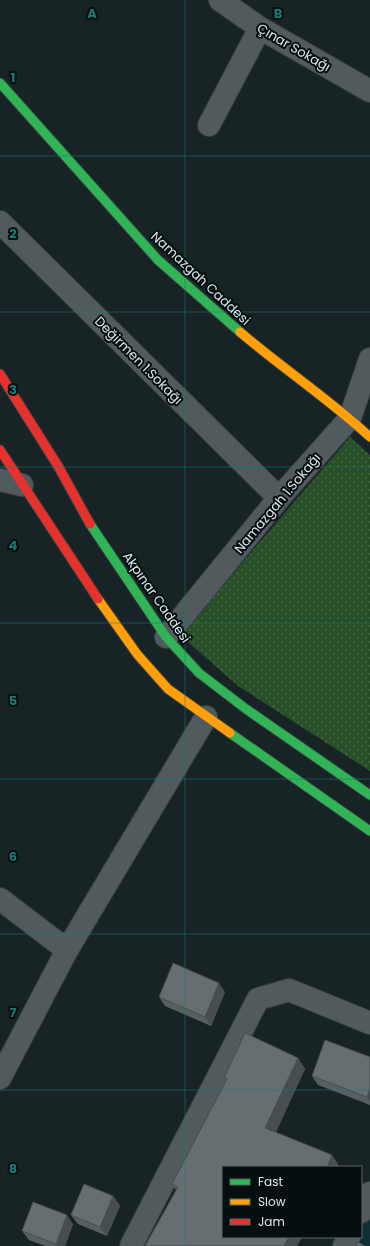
<svg xmlns="http://www.w3.org/2000/svg" width="370" height="1246" font-family="Poppins,sans-serif">
<style>
.built{fill:#102e33}
.park{fill:url(#park-dots)}
.lines{fill:none;stroke-linecap:round;stroke-linejoin:round}
.street-casing{stroke:#374042;stroke-width:24}
.fast-casing{stroke:#374042;stroke-width:11}
.slow-casing{stroke:#374042;stroke-width:11}
.jam-casing{stroke:#374042;stroke-width:11}
.street{stroke:#515a5c;stroke-width:22}
.fast{stroke:#30b455;stroke-width:9}
.slow{stroke:#ff9f0a;stroke-width:9}
.jam{stroke:#e5322d;stroke-width:9}
.wall{fill:#585f62}
.shaded-wall{fill:#474d50}
.building{fill:#666e72;stroke:#474d50}
.grid{fill:none;stroke:#197c74;stroke-width:1;stroke-opacity:0.55}
.labels{text-anchor:middle;stroke-width:4;stroke-linejoin:round;paint-order:stroke}
.street-label{font-size:13px;fill:#dce9ec;stroke:#060f10}
.grid-label{font-size:13px;text-anchor:middle;font-weight:bold;fill:#197c74;stroke:#060f10;stroke-width:4;stroke-linejoin:round;paint-order:stroke}
</style>
<defs>
<pattern id="park-dots" width="8" height="8" patternUnits="userSpaceOnUse"><rect width="8" height="8" fill="#284f28"/><path d="M2 2h.1M6 6h.1" fill="none" stroke="#476847" stroke-width="1.8" stroke-linecap="round"/></pattern>
</defs>
<rect width="100%" height="100%" fill="#172325"/>
<path class="built" d="M370,1209V1246H351L356,1237H361V1227Z"/>
<path class="park" d="M350,437L370,455V771L238,686L180,635Z"/>
<g class="lines">
<g class="street-casing">
<path id="street" d="M220,0L260,28L370,91
M209,125L260,28
M0,222L279,498
M0,480L22,485
M166,637L279,498L350,418L370,359
M0,899L67,950
M0,1078L67,950L206,717
M361,1212L370,1193
M131,1246L258,999L289,990L370,1023
M344,1246L349,1237"/>
</g>
<g class="fast-casing">
<path id="fast" d="M0,83L158,260L240,332
M90,524L166,637L199,673L246,709L370,795
M230,733L370,831"/>
</g>
<g class="slow-casing">
<path id="slow" d="M240,332C282,368 329,399 370,437
M98,599L137,654L168,689L230,733"/>
</g>
<g class="jam-casing">
<path id="jam" d="M0,374L58,466L90,524
M0,450L98,599"/>
</g>
<use href="#street" class="street"/>
<use href="#fast" class="fast"/>
<use href="#slow" class="slow"/>
<use href="#jam" class="jam"/>
</g>
<path class="wall" d="M225,992L211,1026L165,1006L159,997Z
M245,1033L298,1058L305,1069L276,1132L332,1155L339,1166V1167H223V1237H302L297,1246H145L176,1190L172,1184L226,1080L224,1078Z
M370,1057V1105L318,1085L312,1076Z
M113,1196L120,1206L107,1236L78,1224L71,1215Z
M73,1224L65,1246H45L29,1240L22,1231Z"/>
<path class="shaded-wall" d="M219,983L225,992L211,1026L205,1017Z
M298,1058L305,1069L273,1138L265,1128Z
M370,1088V1101L367,1097Z
M332,1155L339,1166V1167H327Z
M113,1196L120,1206L107,1236L100,1227Z
M67,1215L73,1224L65,1246H58L56,1244Z
M289,1237H302L297,1246H284Z"/>
<path class="building" d="M173,963L219,983L205,1017L159,997Z
M245,1033L298,1058L265,1128L332,1155L327,1167H223V1237H289L284,1246H145L178,1187L172,1184L227,1079L224,1078Z
M325,1040L370,1057V1088L367,1097L312,1076Z
M84,1184L113,1196L100,1227L71,1215Z
M33,1202L67,1215L56,1244L22,1231Z
M358,1242L365,1246H356Z"/>
<path class="grid" d="M185,0V1246M0,156H370M0,312H370M0,467H370M0,623H370M0,779H370M0,934H370M0,1090H370"/>
<g class="labels">
<g class="street-label">
<text transform="translate(294 47) rotate(30)" y="5">Çınar Sokağı</text>
<text transform="translate(201 278) rotate(43)" y="5">Namazgah Caddesi</text>
<text transform="translate(139 360) rotate(45)" y="5">Değirmen 1.Sokağı</text>
<text transform="translate(277 503) rotate(-50)" y="5">Namazgah 1.Sokağı</text>
<text transform="translate(157 597) rotate(55)" y="5">Akpınar Caddesi</text>
</g>
</g>
<g class="grid-label">
<text x="92" y="18">A</text>
<text x="278" y="18">B</text>
<text x="13" y="82">1</text>
<text x="13" y="238">2</text>
<text x="13" y="394">3</text>
<text x="13" y="550">4</text>
<text x="13" y="705">5</text>
<text x="13" y="861">6</text>
<text x="13" y="1017">7</text>
<text x="13" y="1173">8</text>
</g>
<rect x="222" y="1166" width="140" height="72" fill="#060f10" stroke="#5c6668"/>
<rect x="230" y="1179" width="20" height="6" fill="#30b455" stroke="#5c6668"/>
<text x="258" y="1186" font-size="12" fill="#dce9ec">Fast</text>
<rect x="230" y="1199" width="20" height="6" fill="#ff9f0a" stroke="#5c6668"/>
<text x="258" y="1206" font-size="12" fill="#dce9ec">Slow</text>
<rect x="230" y="1219" width="20" height="6" fill="#e5322d" stroke="#5c6668"/>
<text x="258" y="1226" font-size="12" fill="#dce9ec">Jam</text>
</svg>
